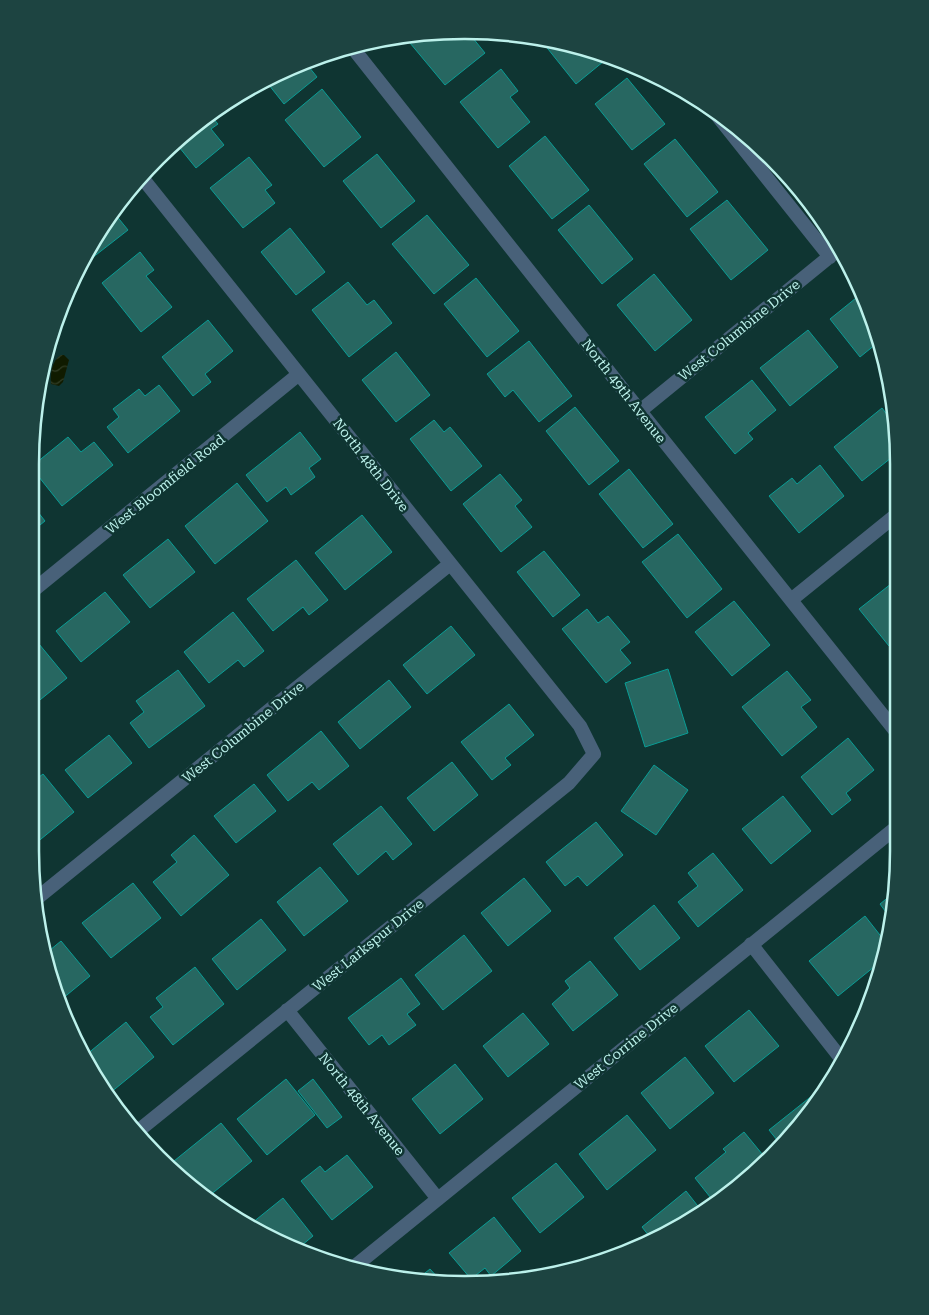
<svg xmlns="http://www.w3.org/2000/svg" width="929" height="1315" font-family="'Roboto Serif',serif">
<style>
.water{fill:url(#water-waves)}
.building{fill:#276761;stroke:#099d95}
.lines{fill:none;stroke-linecap:round;stroke-linejoin:round}
.minor{stroke:#486179;stroke-width:14}
.labels{text-anchor:middle;stroke-width:5;stroke-linejoin:round;paint-order:stroke}
.street-label{font-size:14px;fill:#bcf1eb;stroke:#0f3532}
.rim{fill:none;stroke:#bcf1eb;stroke-width:2.5}
</style>
<defs>
<pattern id="water-waves" width="16" height="10" patternUnits="userSpaceOnUse" patternTransform="scale(1.25)"><rect width="16" height="10" fill="#101b00"/><path d="M0 5q4-4 8 0t8 0" fill="none" stroke="#313d25"/></pattern>
</defs>
<rect width="100%" height="100%" fill="#0f3532"/>
<path class="water" d="M61,355H64L69,360L63,382L59,386L51,384C50,374 52,360 61,355Z"/>
<path class="building" d="M468,32L485,53L445,85L405,37L409,34Z
M540,39L577,45L609,57L576,84Z
M305,62L317,77L284,104L265,80Z
M501,69L518,91L510,97L530,122L498,148L460,102Z
M627,78L665,124L632,150L595,104Z
M322,89L361,137L324,167L285,120Z
M210,115L218,124L211,129L224,145L196,168L175,142Z
M545,136L589,190L552,219L509,166Z
M675,139L718,192L687,217L644,164Z
M377,154L415,201L381,228L343,181Z
M249,157L272,185L265,190L275,203L243,228L210,188Z
M727,200L768,250L731,280L690,229Z
M589,205L633,259L602,284L558,230Z
M115,214L128,230L92,258L87,252L88,247Z
M427,215L469,265L434,294L392,244Z
M290,228L325,272L296,295L261,252Z
M140,252L154,270L146,276L172,307L141,332L102,283Z
M654,274L692,320L655,351L617,305Z
M476,278L519,331L487,357L444,304Z
M348,282L367,305L374,300L392,323L349,357L312,310Z
M861,294L876,344L860,357L830,319Z
M208,320L233,351L205,374L211,382L193,396L162,357Z
M808,330L838,367L790,406L760,368Z
M529,341L572,396L539,422L513,390L505,397L487,374Z
M50,348L55,349L37,403L38,379Z
M396,352L430,395L396,422L362,380Z
M752,380L776,410L748,433L753,439L735,454L705,417Z
M159,385L180,411L128,453L107,427L119,417L113,409L139,389L145,396Z
M575,407L619,461L589,485L546,431Z
M882,408L895,425L896,454L862,481L834,447Z
M434,420L444,432L450,427L482,466L451,491L410,439Z
M300,432L321,459L309,468L315,477L291,495L286,487L267,502L246,475Z
M68,437L81,452L94,442L113,465L62,506L31,467Z
M820,465L844,496L799,533L769,496L792,478L797,484Z
M629,469L673,524L643,548L599,494Z
M500,474L522,500L515,506L532,527L501,552L463,504Z
M237,483L268,521L215,564L185,526Z
M30,502L45,521L30,533Z
M362,515L392,552L345,590L315,553Z
M678,534L722,589L687,618L642,562Z
M168,539L195,572L150,608L123,575Z
M544,551L580,595L553,617L517,572Z
M296,560L328,600L309,615L303,607L273,631L247,599Z
M896,580L897,640L889,646L859,609Z
M105,592L130,622L81,662L56,631Z
M734,601L770,645L732,676L695,632Z
M587,609L598,623L608,616L630,642L620,650L631,663L606,683L562,629Z
M233,612L264,651L244,667L238,660L209,683L184,652Z
M451,626L475,655L427,694L403,665Z
M39,644L67,678L30,708V652Z
M668,669L688,733L645,747L625,683Z
M178,670L205,706L149,748L130,723L144,712L136,701Z
M787,671L811,700L801,707L817,727L782,756L742,707Z
M389,680L411,707L360,749L338,722Z
M509,704L534,735L505,758L511,765L492,780L461,742Z
M321,731L349,766L319,790L312,782L288,801L267,775Z
M109,735L132,763L88,798L65,770Z
M848,738L874,770L846,793L851,800L832,815L801,777Z
M452,762L478,795L434,831L407,798Z
M654,765L688,790L656,835L621,811Z
M43,774L74,812L30,848V784Z
M254,784L276,811L236,843L214,816Z
M783,796L811,831L771,864L742,829Z
M381,806L412,844L393,860L386,851L358,875L333,844Z
M596,822L623,855L587,886L578,876L565,886L546,862Z
M194,835L229,875L181,916L153,882L177,862L171,855Z
M713,853L743,890L698,927L678,902L698,886L688,873Z
M320,867L348,901L304,936L277,902Z
M524,878L551,911L508,946L481,913Z
M133,883L161,918L111,958L82,923Z
M896,891L891,919L880,904Z
M654,905L680,938L640,970L614,938Z
M865,916L887,944L885,958L838,996L809,961Z
M261,919L286,950L237,990L212,959Z
M464,935L492,971L443,1010L415,975Z
M61,941L90,976L62,999L45,963L44,955Z
M590,961L618,995L573,1031L552,1004L570,988L565,981Z
M195,967L224,1004L173,1045L150,1017L163,1007L156,998Z
M401,978L420,1004L407,1014L416,1025L389,1045L382,1035L369,1045L348,1018Z
M749,1010L779,1046L734,1082L705,1046Z
M523,1013L549,1044L508,1077L483,1046Z
M126,1022L154,1057L110,1093L96,1076L86,1055Z
M685,1057L714,1093L670,1129L641,1093Z
M455,1064L483,1099L440,1134L412,1099Z
M286,1079L315,1115L267,1155L237,1119Z
M313,1079L342,1117L327,1128L298,1091Z
M813,1095L818,1101L809,1115L781,1145L769,1130Z
M627,1115L656,1150L607,1190L579,1154Z
M221,1123L252,1161L209,1196L196,1188L174,1161Z
M744,1132L767,1160L751,1177L714,1202L695,1178L726,1152L723,1149Z
M347,1155L373,1187L332,1220L301,1181L320,1166L325,1172Z
M556,1163L584,1197L540,1233L512,1198Z
M686,1191L701,1210L653,1241L642,1227Z
M283,1198L313,1236L296,1250L252,1223Z
M494,1217L521,1251L491,1276L485,1268L471,1279L449,1253Z
M430,1269L440,1280L415,1281Z"/>
<g class="lines">
<path class="minor" d="M352,47L640,411L897,733
M712,109L830,257
M640,411L839,249
M30,593L299,374
M791,600L896,515
M36,899L450,564
M751,944L843,1061
M287,1010L438,1199
M138,1131L569,783L594,754L580,726L144,180
M354,1267L898,826"/>
</g>
<g class="labels">
<g class="street-label">
<text transform="translate(739 330) rotate(-39)" y="5">West Columbine Drive</text>
<text transform="translate(624 391) rotate(52)" y="5">North 49th Avenue</text>
<text transform="translate(371 465) rotate(52)" y="5">North 48th Drive</text>
<text transform="translate(165 484) rotate(-39)" y="5">West Bloomfield Road</text>
<text transform="translate(243 732) rotate(-39)" y="5">West Columbine Drive</text>
<text transform="translate(368 945) rotate(-39)" y="5">West Larkspur Drive</text>
<text transform="translate(626 1046) rotate(-39)" y="5">West Corrine Drive</text>
<text transform="translate(362 1104) rotate(51)" y="5">North 48th Avenue</text>
</g>
</g>
<path d="M0 0H929V1315H0ZM464 39H465A425 425 0 0 1 890 464V851A425 425 0 0 1 465 1276H464A425 425 0 0 1 39 851V464A425 425 0 0 1 464 39Z" fill="#1d4441" fill-rule="evenodd"/>
<path class="rim" d="M464 39H465A425 425 0 0 1 890 464V851A425 425 0 0 1 465 1276H464A425 425 0 0 1 39 851V464A425 425 0 0 1 464 39Z"/>
</svg>
